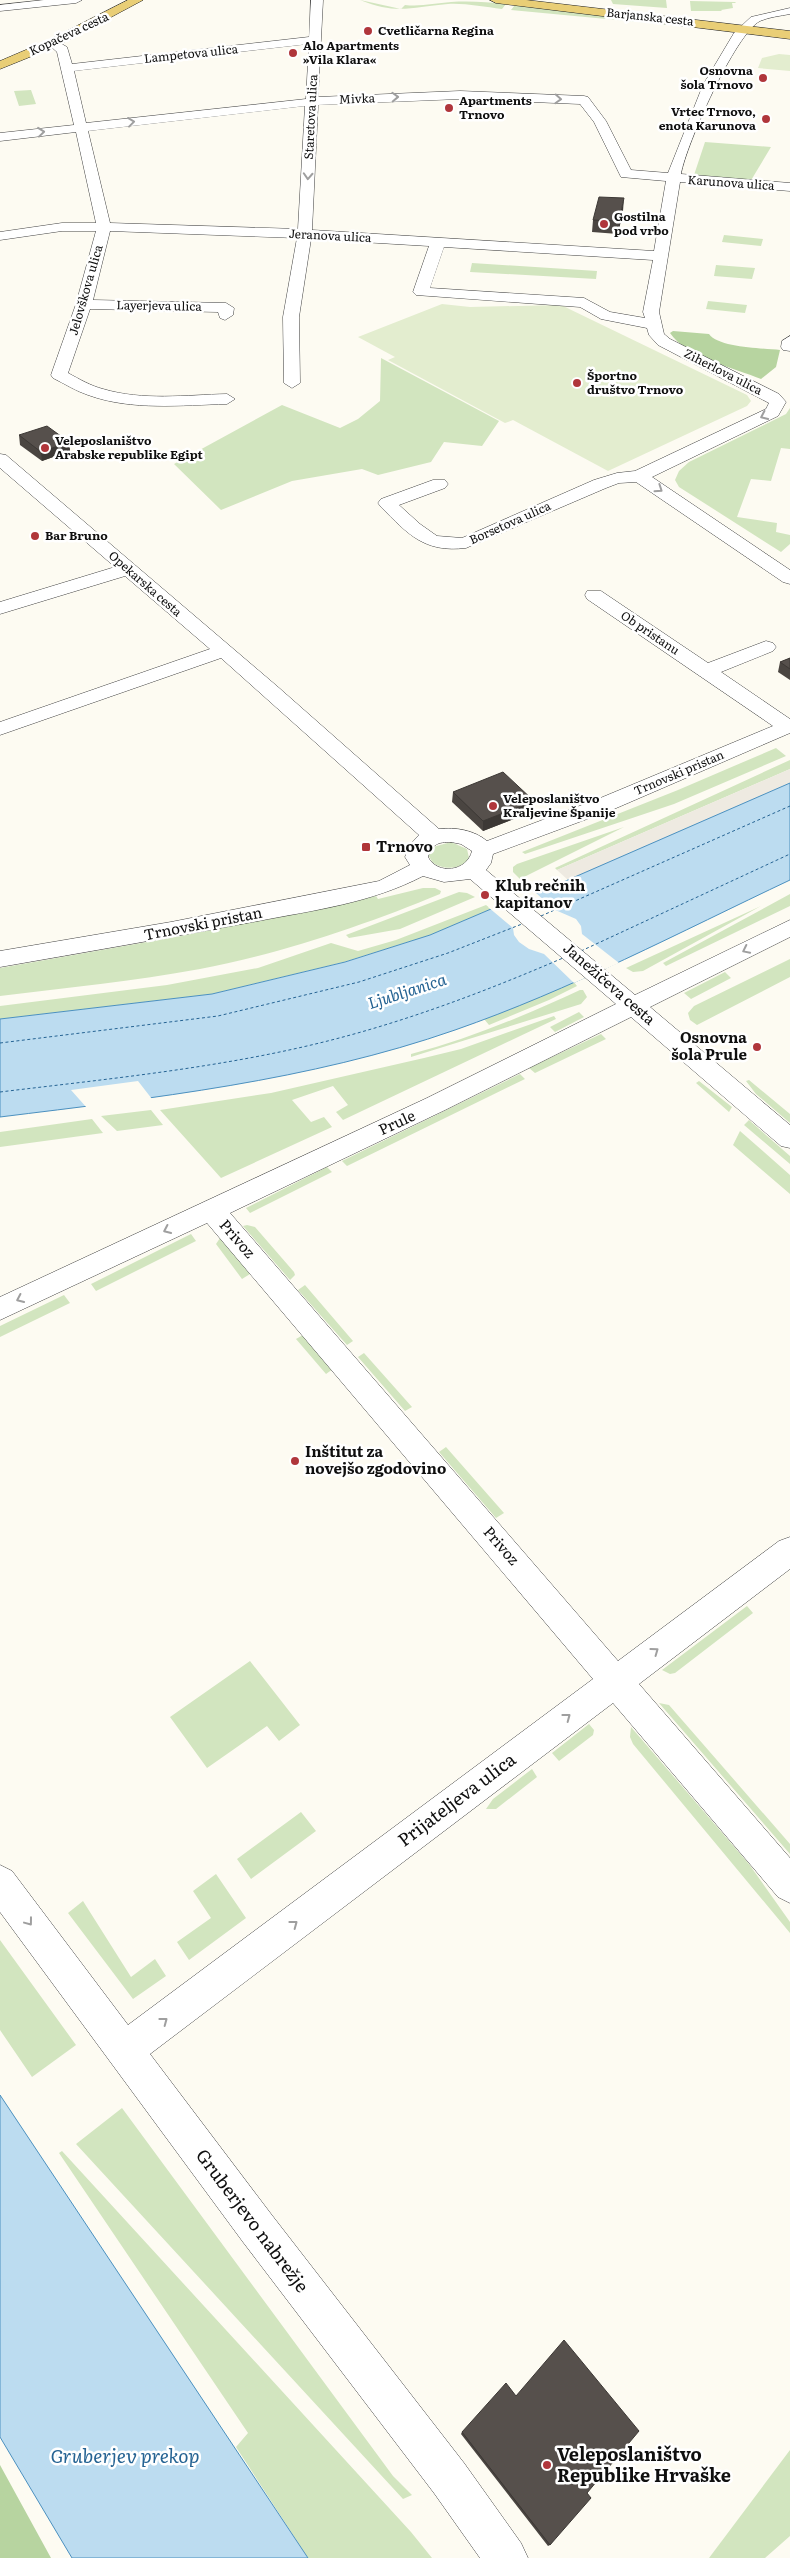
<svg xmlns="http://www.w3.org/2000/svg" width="790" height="2558" font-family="Literata,serif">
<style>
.green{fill:#d2e5bf}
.forest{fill:#b7d4a0}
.pitch{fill:#e3edcf}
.plaza{fill:#eeeae1}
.water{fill:#bcdcf0;stroke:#4b90bf}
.pier{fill:#fdfbf2}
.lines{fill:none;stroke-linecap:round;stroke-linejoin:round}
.ferry{stroke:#256393;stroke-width:1;stroke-dasharray:3 2.5;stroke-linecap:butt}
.minor-casing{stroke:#424242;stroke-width:1}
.major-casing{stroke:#202020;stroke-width:1}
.minor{fill:#fff;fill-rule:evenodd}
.major{fill:#e9ce76;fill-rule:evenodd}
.wall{fill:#4a4541}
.shaded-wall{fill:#3c3835}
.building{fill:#56504c;stroke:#3c3835}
.oneway{stroke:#9f9f9f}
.poi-dot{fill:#b0363b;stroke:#fff;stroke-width:2}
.labels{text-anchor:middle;stroke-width:5;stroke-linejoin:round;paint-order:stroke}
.far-street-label{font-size:12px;fill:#0f0f0f;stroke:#fff}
.far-poi-label{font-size:12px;font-weight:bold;fill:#0f0f0f;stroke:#fff;text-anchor:start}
.poi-label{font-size:15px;font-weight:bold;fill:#0f0f0f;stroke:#fff;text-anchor:start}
.street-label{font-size:15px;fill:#0f0f0f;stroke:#fff}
.water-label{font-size:16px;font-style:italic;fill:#256393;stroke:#fff}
.near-street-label{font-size:18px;fill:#0f0f0f;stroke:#fff}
.near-poi-label{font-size:18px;font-weight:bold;fill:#0f0f0f;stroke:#fff;text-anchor:start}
.near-water-label{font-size:19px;font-style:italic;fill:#256393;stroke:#fff}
</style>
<rect width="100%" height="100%" fill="#fdfbf2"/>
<path class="green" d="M360,0L401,9L405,5C421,7 435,3 451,2C470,1 487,2 506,4L502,9C484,7 465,3 448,4C411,7 397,15 360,0Z
M611,0H666L667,8L613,4Z
M690,1L735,2L736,3H732L733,8L721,10L722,11H691Z
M515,5L702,28L511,10Z
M31,90L36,104L19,106L14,91Z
M705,142L771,147L750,182L693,178Z
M724,235L763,239L761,246L722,242Z
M472,263L597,271L596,279L470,272Z
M716,265L755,268L752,279L714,276Z
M708,301L747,305L745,313L706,309Z
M381,358L499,421L482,446L444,442L431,462L378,475L362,469L292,481L221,510L174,464L282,405L340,428L358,419L380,401Z
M790,408V449L781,448L771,481L751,479L737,517L777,523L776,532L790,535V544L781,552L679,487L675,480L679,471L689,462L786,414Z
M776,748L786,756L674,804L525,854L522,852L678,790Z
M790,760V769L557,870L555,868Z
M624,827L520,879L513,872V867L517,864Z
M451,842L467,849L469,858C461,870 444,870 433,863L428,855L433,847Z
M423,888H435L441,891L440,894C368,924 277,955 200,969C134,981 67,988 0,996V968L181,936L376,896L378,899Z
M459,892L467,893L475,897L400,929L349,938L346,935Z
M790,894V906L666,966L663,963Z
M486,905L491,909L430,935L344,962L212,994L0,1019V1006L167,985L258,968L331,943L358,951L396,940Z
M761,906L643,971L633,972L626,968Z
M790,959V977L697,1025L690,1020L688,1013L694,1006Z
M725,972L731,978L691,999L684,993Z
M573,981L577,986L549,1000L489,1025L484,1019Z
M580,990H583L587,997L581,1004L411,1057V1054C469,1039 526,1015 580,990Z
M579,1012L584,1017L555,1032L550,1027Z
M554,1016L556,1019L343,1120L336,1112L348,1105L333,1086L292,1100L311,1122L324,1117L332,1127L221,1178L160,1110L271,1093L424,1058L461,1049Z
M601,1034L606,1039L535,1073L529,1068Z
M520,1074L525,1079L347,1166L342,1161Z
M749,1080L790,1114V1123L756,1094L746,1081Z
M699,1081L732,1107L729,1112L696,1083Z
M151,1110L163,1125L117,1131L101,1116Z
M92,1119L103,1133L0,1147V1132Z
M749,1120L790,1156V1164L744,1125Z
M740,1131L790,1175V1194L733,1145Z
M327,1167L332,1172L250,1213L246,1208Z
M247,1225L255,1227L294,1272L295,1275L290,1280L243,1226Z
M191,1234L196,1241L96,1291L91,1284Z
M220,1238L250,1274L242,1279L216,1244Z
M305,1285L353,1341L347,1345L298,1290Z
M64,1295L70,1303L0,1337V1326Z
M303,1335L333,1369L326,1374L296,1339Z
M364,1353L412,1407L405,1411L358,1357Z
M446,1447L504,1513L496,1518L439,1452Z
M747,1606L753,1613L675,1673L670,1674L662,1670Z
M250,1661L300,1725L279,1741L267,1726L207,1768L170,1717Z
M659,1703L669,1705L790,1844V1854Z
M589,1724L594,1730L593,1735L559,1761L552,1753Z
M631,1727L749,1864L790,1922V1933L633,1744L630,1737Z
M532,1769L537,1777L496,1809H486L493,1799Z
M301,1812L316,1831L251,1879L237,1859Z
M216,1874L246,1918L189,1960L177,1942L211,1918L193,1891Z
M83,1901L131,1977L155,1959L166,1976L133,1999L68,1913Z
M0,1940L76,2045L32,2077L0,2030Z
M122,2108L393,2476L412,2495L403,2499L76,2144Z
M62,2151L411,2532L432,2558H308L236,2447L248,2433L59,2153Z
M790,2450V2536L765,2558H709Z"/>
<path class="forest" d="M673,331L709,334C719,348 763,348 780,350L776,367L761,379C734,368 686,357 670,333Z
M0,2465L51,2558H0Z"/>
<path class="pitch" d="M779,54L790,55V71L758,68L762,58Z
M442,304L470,307L561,305L747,395L751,401L747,406L608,471L513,420L505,423L388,360L395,357L358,337Z"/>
<path class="plaza" d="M790,769V783L726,811L568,880L557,870Z"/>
<path class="water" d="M790,783V880C680,932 570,990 455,1030C309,1081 153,1098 0,1117V1019L212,994L345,962L430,935L491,909L538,893Z
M0,2095L308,2558H72L0,2437Z"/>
<path class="pier" d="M534,891L553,909L576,919L581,926L582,934L619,963L574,983L544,954L529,949L519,942L514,935L513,928L488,907Z
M138,1081L152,1099L87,1108L71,1090Z"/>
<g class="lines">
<path class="ferry" d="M541,916L790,806
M581,951L790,854
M0,1043L218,1016L359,982L448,953L522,924
M0,1092C115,1078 231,1067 343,1037C418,1017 491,989 563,958"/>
<g class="minor-casing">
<path id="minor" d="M44,0H82L76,3L0,11V5Z
M311,0H323L318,97L460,91L584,96L588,97L606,121L631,170L668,173L703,85L734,33L751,17L790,8V14C780,16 769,17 760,21C735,34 686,145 681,174L790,183V191L680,182L659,312L664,334L670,339L779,394L786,402L778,416L652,477L790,570V584L783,582L636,482L619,483L606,488L466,548C424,553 408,534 381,507L378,503L381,499L433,480H445L448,484L445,488L399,505L420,524L437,536L462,538L594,480L617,473L635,471L766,409L769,403L658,345L649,335L647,328L601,319L580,307L416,295L413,292L429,246L311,239L299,317L300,383L292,388L284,383L283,317L297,238L110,231L93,300L226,303L234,308L233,315L225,320L220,318L218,312L90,309L68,373C79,379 91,386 103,389C143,401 186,395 227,394L235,399L227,404C182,405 132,411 88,395C76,391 65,384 53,378L51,375L76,304L96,231H62L0,240V232L62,223H96L76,132L0,141V133L74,125L57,52L47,43L53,39L67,47L72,64L309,37ZM309,44L306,99L86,123L74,71ZM460,99L580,104L594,122L621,177L666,181L654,251L312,230L318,105ZM305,106L298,229L110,223L88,131ZM444,247L653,260L643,312L645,318L610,312L584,298L430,288Z
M790,336V351L783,350L781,347L782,341Z
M0,454L6,455L278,687L439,829C455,827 474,830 487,841L598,799L773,726L587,599L585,595L587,591H601L708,663L766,641L773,643L776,647L773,651L721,672L790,719V733L614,809L493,854L491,863L486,870L635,995L790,920V937L650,1007L790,1125V1148L781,1146L631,1017L445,1110L230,1213L618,1661L779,1541L790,1537V1569L639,1684L790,1858V1903L778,1897L613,1703L150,2054L271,2214L464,2463L521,2543L528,2558H480L434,2493L243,2242L0,1912V1865L12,1871L128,2025L593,1679L207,1223L0,1320V1297L427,1098L616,1004L470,879L444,882L423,876C371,903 315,910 258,921C172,937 86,952 0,967V951L171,922L379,881L410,865L405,857L409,846L419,835L221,658L0,735V722L210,649L125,576L0,614V602L115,567L0,468ZM451,842L461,844L472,851C467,872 437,875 428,857C432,844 438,842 451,842Z"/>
</g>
<g class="major-casing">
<path id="major" d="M128,0H143L57,46L0,69V61L49,40Z
M490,0H526L790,31V39L496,3Z"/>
</g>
<use href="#minor" class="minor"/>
<use href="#major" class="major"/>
</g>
<path class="wall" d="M623,211L618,234L592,232L593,220Z
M19,435L69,442L70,451L42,461L20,445Z
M790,658V680L778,672L780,662Z
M453,792L534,811L483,831L452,802Z
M462,2432L587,2493L550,2545L548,2546L461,2434Z"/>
<path class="shaded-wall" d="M624,198L623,211L618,234L619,221Z
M69,442L70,451L42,461L41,452Z
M534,801V811L483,831V821Z"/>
<path class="building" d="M599,197L624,198L619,221L593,220Z
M47,426L69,442L41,452L19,435Z
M790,658V669L780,662Z
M503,772L534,801L483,821L453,792Z
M564,2340L639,2431L587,2493L591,2498L550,2545L462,2432L506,2383L516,2396Z"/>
<defs><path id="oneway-chevron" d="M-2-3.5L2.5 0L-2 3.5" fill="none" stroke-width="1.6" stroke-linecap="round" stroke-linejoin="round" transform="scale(1.25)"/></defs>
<g class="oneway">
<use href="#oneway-chevron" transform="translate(395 97) rotate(-2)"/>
<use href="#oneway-chevron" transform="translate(558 99) rotate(3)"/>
<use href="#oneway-chevron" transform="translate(131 122) rotate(-7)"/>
<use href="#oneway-chevron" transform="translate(41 132) rotate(-6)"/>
<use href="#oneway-chevron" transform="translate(308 176) rotate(93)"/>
<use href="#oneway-chevron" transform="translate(764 416) rotate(155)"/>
<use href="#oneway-chevron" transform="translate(659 489) rotate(34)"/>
<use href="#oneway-chevron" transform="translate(746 950) rotate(154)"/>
<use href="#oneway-chevron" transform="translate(167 1230) rotate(155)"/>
<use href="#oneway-chevron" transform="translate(20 1299) rotate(155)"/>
<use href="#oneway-chevron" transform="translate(655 1651) rotate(-36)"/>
<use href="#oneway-chevron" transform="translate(567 1717) rotate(-37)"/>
<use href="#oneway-chevron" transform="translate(29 1922) rotate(53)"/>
<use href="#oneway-chevron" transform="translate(294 1924) rotate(-37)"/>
<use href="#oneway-chevron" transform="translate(164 2021) rotate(-37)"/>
</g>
<g class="poi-dot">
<circle cx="368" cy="31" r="5"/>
<circle cx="293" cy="53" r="5"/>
<circle cx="763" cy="78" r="5"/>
<circle cx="449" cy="108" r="5"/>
<circle cx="766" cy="119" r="5"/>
<circle cx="604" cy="224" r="5"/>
<circle cx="577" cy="383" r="5"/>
<circle cx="45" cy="448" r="5"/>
<circle cx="35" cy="536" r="5"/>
<circle cx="493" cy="806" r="5"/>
<rect x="361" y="842" width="10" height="10" rx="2.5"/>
<circle cx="485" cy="895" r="5"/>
<circle cx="757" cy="1047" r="5"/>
<circle cx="295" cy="1461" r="5"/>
<circle cx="547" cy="2465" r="5"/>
</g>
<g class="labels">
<g class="far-street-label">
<text transform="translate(650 17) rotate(6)" y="4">Barjanska cesta</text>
<text transform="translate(69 34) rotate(-25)" y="4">Kopačeva cesta</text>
<text transform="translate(191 54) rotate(-6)" y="4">Lampetova ulica</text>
<text transform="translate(357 99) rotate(-2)" y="4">Mivka</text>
<text transform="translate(311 117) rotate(-87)" y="4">Staretova ulica</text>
<text transform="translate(731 183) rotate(4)" y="4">Karunova ulica</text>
<text transform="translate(330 236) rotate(3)" y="4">Jeranova ulica</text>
<text transform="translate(86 290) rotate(-74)" y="4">Jelovškova ulica</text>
<text transform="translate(159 306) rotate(1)" y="4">Layerjeva ulica</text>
<text transform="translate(723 372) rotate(27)" y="4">Ziherlova ulica</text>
<text transform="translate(510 523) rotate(-24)" y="4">Borsetova ulica</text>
<text transform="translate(145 584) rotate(41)" y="4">Opekarska cesta</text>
<text transform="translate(650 633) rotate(34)" y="4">Ob pristanu</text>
<text transform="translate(679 773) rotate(-23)" y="4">Trnovski pristan</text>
</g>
<g class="far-poi-label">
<text x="378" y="35">Cvetličarna Regina</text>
<text x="303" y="50">Alo Apartments<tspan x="303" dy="14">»Vila Klara«</tspan></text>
<text x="753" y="75" text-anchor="end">Osnovna<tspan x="753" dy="14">šola Trnovo</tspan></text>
<text x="459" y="105">Apartments<tspan x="459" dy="14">Trnovo</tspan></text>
<text x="756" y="116" text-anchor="end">Vrtec Trnovo,<tspan x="756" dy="14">enota Karunova</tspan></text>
<text x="614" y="221">Gostilna<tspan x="614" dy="14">pod vrbo</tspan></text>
<text x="587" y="380">Športno<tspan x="587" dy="14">društvo Trnovo</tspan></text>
<text x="55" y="445">Veleposlaništvo<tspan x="55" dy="14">Arabske republike Egipt</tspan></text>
<text x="45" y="540">Bar Bruno</text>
<text x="503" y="803">Veleposlaništvo<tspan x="503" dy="14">Kraljevine Španije</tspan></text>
</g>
<g class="poi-label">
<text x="376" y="852">Trnovo</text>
<text x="495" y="891">Klub rečnih<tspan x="495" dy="17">kapitanov</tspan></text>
<text x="747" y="1043" text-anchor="end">Osnovna<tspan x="747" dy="17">šola Prule</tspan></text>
<text x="305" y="1457">Inštitut za<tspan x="305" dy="17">novejšo zgodovino</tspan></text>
</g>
<g class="street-label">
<text transform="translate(203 924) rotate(-11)" y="5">Trnovski pristan</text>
<text transform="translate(609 984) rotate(41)" y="5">Janežičeva cesta</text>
<text transform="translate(397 1123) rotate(-25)" y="5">Prule</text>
<text transform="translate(237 1239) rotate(49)" y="5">Privoz</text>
<text transform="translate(501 1546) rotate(49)" y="5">Privoz</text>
</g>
<g class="water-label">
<text transform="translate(407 991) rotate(-18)" y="6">Ljubljanica</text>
</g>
<g class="near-street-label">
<text transform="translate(457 1800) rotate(-37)" y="6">Prijateljeva ulica</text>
<text transform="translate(252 2221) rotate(53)" y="6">Gruberjevo nabrežje</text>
</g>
<g class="near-poi-label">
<text x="557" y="2461">Veleposlaništvo<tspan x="557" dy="21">Republike Hrvaške</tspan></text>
</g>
<g class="near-water-label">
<text x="125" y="2463">Gruberjev prekop</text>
</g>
</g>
</svg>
